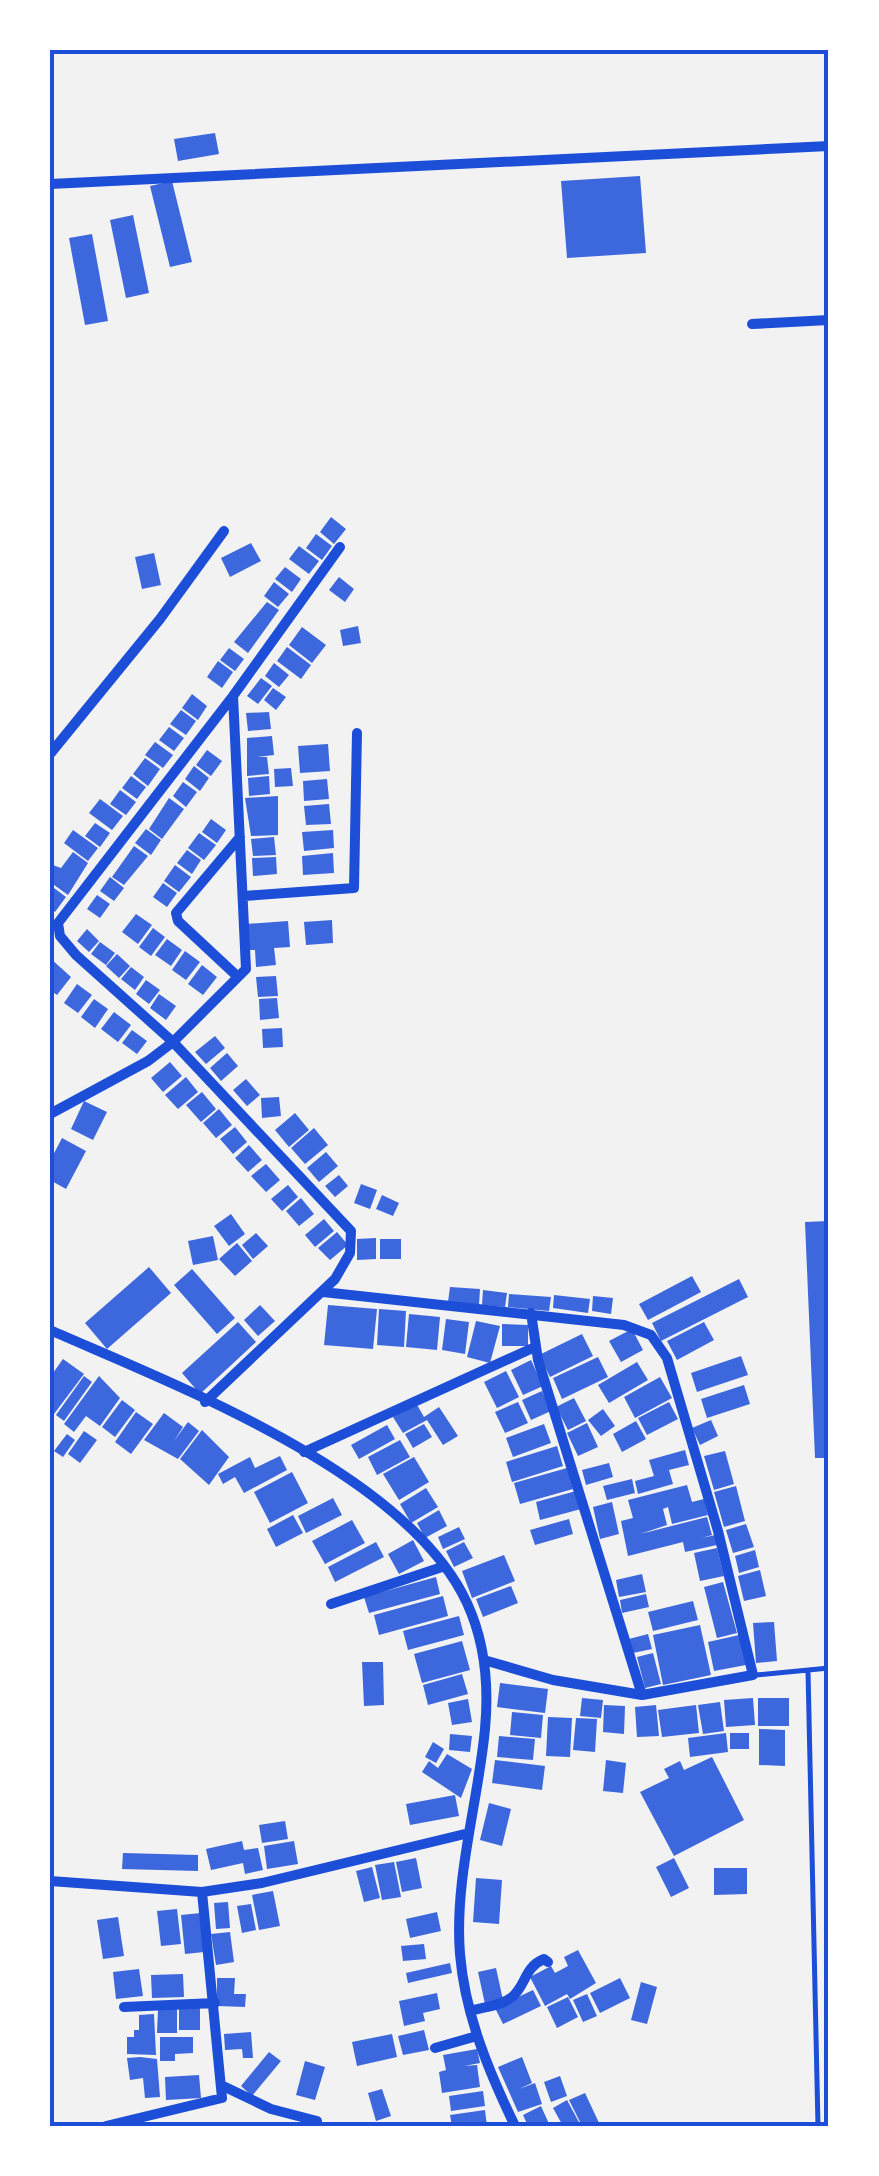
<svg xmlns="http://www.w3.org/2000/svg" width="879" height="2176" font-family="'Open Sans',sans-serif">
<style>
.building{fill:#3d67dc}
.lines{fill:none;stroke-linecap:round;stroke-linejoin:round}
.service{stroke:#1d4ed8;stroke-width:5}
.minor{stroke:#1d4ed8;stroke-width:10}
.neatline{fill:none;stroke:#1d4ed8;stroke-width:4}
</style>
<rect width="100%" height="100%" fill="#f2f2f2"/>
<path class="building" d="M215,133L219,154L178,161L174,139Z
M640,176L646,253L567,258L561,181Z
M172,181L192,262L170,267L150,186Z
M133,215L149,293L126,298L110,220Z
M92,234L108,321L85,325L69,238Z
M331,517L346,529L334,544L320,532Z
M316,534L332,546L322,560L306,548Z
M251,543L261,561L230,577L221,558Z
M299,546L319,561L309,574L289,559Z
M154,553L161,585L142,589L135,557Z
M285,567L301,579L292,592L275,579Z
M339,577L354,589L345,602L329,590Z
M274,582L289,594L278,607L264,596Z
M267,602L279,610L248,653L234,642Z
M358,626L361,643L343,646L340,630Z
M302,627L326,645L312,663L289,645Z
M287,647L311,665L301,679L277,661Z
M229,648L244,659L235,671L220,660Z
M218,661L233,672L222,688L207,677Z
M274,663L289,675L279,687L265,676Z
M261,678L272,686L258,704L247,696Z
M273,688L286,697L276,710L264,700Z
M192,694L207,706L198,720L182,708Z
M181,710L196,721L186,735L170,724Z
M269,712L271,729L248,731L246,713Z
M169,727L184,738L174,751L159,740Z
M272,736L274,755L257,757H267L269,774L247,776V738Z
M155,742L173,755L163,768L145,755Z
M328,744L330,771L300,773L298,746Z
M207,750L222,761L211,776L196,765Z
M145,758L160,769L148,786L133,774Z
M194,766L209,778L200,791L185,779Z
M291,768L293,786L275,787L274,769Z
M131,776L146,787L137,799L122,788Z
M269,776L270,794L249,796L248,778Z
M327,779L329,799L304,801L303,781Z
M183,782L197,792L186,807L173,796Z
M120,790L136,802L126,815L110,804Z
M278,796V835L251,836L245,798Z
M169,798L184,809L162,839L149,829Z
M100,799L123,816L112,830L89,813Z
M329,804L331,824L306,825L304,806Z
M211,819L226,830L217,843L202,832Z
M95,823L110,833L100,847L85,836Z
M146,829L161,840L151,855L135,843Z
M73,830L98,848L88,861L64,843Z
M333,830L334,848L304,851L302,832Z
M199,833L216,845L204,860L188,848Z
M274,837L276,855L253,856L251,839Z
M134,846L148,856L124,885L112,877Z
M187,850L201,860L192,874L177,863Z
M73,852L88,863L68,895L50,882V864L61,868Z
M333,853L334,873L303,875L302,856Z
M276,857L277,874L253,876L252,858Z
M175,865L191,877L179,892L164,881Z
M110,877L124,888L114,901L100,891Z
M163,883L177,893L167,907L153,897Z
M50,885L66,897L55,912L50,908Z
M97,895L110,904L100,918L87,909Z
M136,914L152,925L138,944L122,932Z
M332,920L333,943L306,945L304,922Z
M288,921L290,947L274,948L276,965L256,967L255,950H248L246,924Z
M153,928L165,937L151,956L139,947Z
M87,929L99,941L89,952L77,941Z
M167,939L182,950L171,966L155,955Z
M100,942L115,953L106,965L91,954Z
M185,951L200,962L186,980L172,970Z
M117,954L130,966L119,978L106,966Z
M50,958L71,977L57,995L50,990Z
M202,965L217,977L203,995L188,984Z
M131,967L144,977L135,990L121,979Z
M276,976L278,996L258,997L256,977Z
M146,980L160,990L149,1004L136,994Z
M77,984L92,995L78,1013L64,1003Z
M159,994L176,1006L166,1020L150,1008Z
M277,998L279,1018L260,1020L259,999Z
M94,999L108,1009L95,1028L81,1017Z
M114,1012L131,1025L118,1042L101,1029Z
M282,1028L283,1047L263,1048L262,1029Z
M132,1030L147,1041L137,1054L122,1043Z
M215,1036L225,1048L206,1064L195,1052Z
M227,1053L238,1066L221,1081L210,1068Z
M170,1062L182,1076L163,1092L151,1078Z
M186,1077L198,1092L178,1109L165,1095Z
M246,1079L260,1095L247,1106L233,1090Z
M202,1092L216,1109L201,1122L186,1105Z
M279,1097L281,1116L262,1118L261,1098Z
M84,1101L107,1112L93,1140L71,1129Z
M219,1109L232,1125L216,1138L203,1123Z
M295,1113L309,1130L289,1147L275,1130Z
M235,1127L247,1142L233,1154L220,1139Z
M314,1128L328,1145L305,1164L291,1148Z
M62,1138L86,1151L66,1189L50,1180V1161Z
M249,1145L262,1160L248,1172L235,1158Z
M326,1152L338,1166L319,1182L307,1168Z
M266,1164L280,1180L266,1192L251,1176Z
M339,1175L348,1186L335,1197L325,1186Z
M361,1184L377,1190L370,1209L354,1203Z
M288,1185L298,1197L282,1211L271,1199Z
M382,1195L399,1203L393,1216L376,1209Z
M301,1198L314,1214L299,1226L286,1211Z
M231,1214L245,1234L229,1246L214,1226Z
M324,1219L334,1231L315,1247L305,1235Z
M829,1221V1458H815L805,1222Z
M337,1232L348,1245L330,1260L318,1248Z
M256,1233L268,1246L253,1259L242,1245Z
M213,1236L218,1260L193,1265L188,1241Z
M376,1238V1259L357,1260V1239Z
M380,1239H401V1259H380Z
M237,1243L252,1261L235,1276L219,1259Z
M149,1267L171,1293L107,1349L85,1323Z
M192,1269L235,1318L217,1334L174,1285Z
M692,1276L701,1292L648,1320L639,1304Z
M739,1279L748,1297L661,1341L652,1323Z
M450,1287L480,1289L479,1305L448,1302Z
M483,1290L507,1293L505,1307L482,1305Z
M509,1294L551,1297L549,1311L508,1307Z
M554,1295L590,1299L588,1313L553,1308Z
M593,1296L613,1298L611,1314L592,1311Z
M260,1305L275,1321L258,1336L244,1320Z
M328,1305L377,1309L373,1349L324,1345Z
M379,1309L406,1311L404,1347L377,1345Z
M409,1314L440,1317L437,1350L406,1347Z
M446,1319L469,1322L465,1354L442,1350Z
M476,1321L500,1326L490,1363L467,1357Z
M238,1322L256,1342L200,1394L182,1373Z
M704,1322L714,1340L677,1360L667,1341Z
M502,1324L528,1325V1346H502Z
M632,1329L643,1350L621,1362L609,1341Z
M582,1334L593,1356L550,1377L539,1355Z
M741,1356L748,1375L697,1392L691,1373Z
M598,1357L608,1377L562,1399L553,1378Z
M63,1359L84,1374L54,1414L50,1411V1370L53,1373Z
M531,1360L543,1386L523,1395L511,1370Z
M637,1362L648,1380L609,1403L598,1385Z
M506,1371L519,1397L497,1408L484,1382Z
M84,1376L92,1382L64,1421L56,1415Z
M99,1376L120,1398L100,1426L86,1416L74,1432L64,1424Z
M660,1377L672,1398L635,1418L624,1397Z
M744,1385L750,1404L707,1418L701,1399Z
M542,1391L551,1411L531,1420L522,1400Z
M574,1398L586,1421L568,1430L556,1407Z
M122,1400L135,1410L115,1437L102,1427Z
M518,1402L528,1423L505,1433L495,1412Z
M669,1402L678,1419L647,1435L638,1418Z
M416,1403L424,1417L439,1407L458,1436L443,1445L427,1420L403,1433L393,1417Z
M603,1409L615,1426L601,1436L588,1420Z
M136,1412L153,1424L131,1454L115,1442Z
M164,1413L183,1427L174,1441L188,1422L199,1431L178,1459L144,1440Z
M711,1420L718,1436L700,1445L692,1428Z
M636,1421L646,1439L622,1452L613,1434Z
M587,1423L598,1447L578,1456L567,1433Z
M424,1424L432,1437L413,1448L405,1434Z
M544,1424L551,1443L513,1457L506,1438Z
M387,1425L395,1439L359,1459L351,1445Z
M202,1430L229,1457L209,1485L180,1459Z
M84,1431L97,1440L80,1463L68,1454Z
M67,1434L75,1440L63,1457L54,1451Z
M400,1440L410,1457L377,1475L368,1457Z
M557,1446L563,1466L512,1482L506,1462Z
M685,1450L689,1465L669,1470L673,1484L638,1494L635,1481L654,1476L649,1460Z
M725,1451L734,1484L714,1490L704,1456Z
M280,1456L287,1470L244,1493L235,1477L223,1484L218,1474L250,1457L255,1468Z
M414,1457L429,1482L399,1500L383,1474Z
M609,1463L613,1477L586,1485L582,1470Z
M567,1468L573,1489L520,1504L514,1483Z
M292,1472L308,1503L270,1523L254,1492Z
M632,1479L635,1493L607,1500L603,1486Z
M687,1485L692,1502L704,1499L708,1515L672,1524L668,1507L663,1509L667,1525L640,1534L707,1517L712,1535L702,1538L715,1535L717,1545L685,1552L683,1542L628,1556L621,1521L633,1518L628,1500Z
M736,1486L745,1521L724,1527L714,1492Z
M426,1488L438,1507L411,1523L400,1504Z
M576,1491L581,1509L540,1520L536,1502Z
M333,1498L342,1515L306,1533L298,1516Z
M612,1502L619,1534L600,1539L593,1507Z
M439,1510L447,1526L425,1538L417,1523Z
M293,1515L303,1533L276,1547L267,1529Z
M569,1519L573,1534L535,1545L530,1530Z
M352,1520L365,1543L325,1564L312,1541Z
M746,1524L754,1547L733,1553L726,1530Z
M459,1527L465,1539L443,1549L438,1537Z
M413,1540L424,1561L399,1574L388,1554Z
M376,1542L384,1557L335,1582L328,1567Z
M464,1542L473,1558L454,1567L446,1551Z
M717,1548L724,1576L700,1581L694,1553Z
M755,1550L759,1567L739,1573L735,1556Z
M504,1555L515,1581L472,1598L462,1571Z
M760,1570L766,1596L744,1601L738,1576Z
M642,1574L646,1592L619,1597L616,1580Z
M436,1577L440,1594L369,1613L364,1597Z
M723,1582L737,1633L717,1638L704,1587Z
M511,1586L518,1603L483,1617L476,1599Z
M646,1594L649,1607L622,1613L620,1600Z
M443,1596L448,1616L379,1635L374,1615Z
M693,1601L698,1620L653,1631L648,1612Z
M459,1616L464,1635L408,1650L403,1631Z
M774,1622L777,1661L756,1663L753,1623Z
M700,1625L711,1675L663,1685L653,1635Z
M648,1634L652,1649L633,1653L629,1639Z
M739,1635L746,1665L714,1671L708,1642Z
M462,1641L470,1670L422,1683L414,1654Z
M653,1653L661,1684L645,1688L637,1657Z
M362,1662H383L384,1705L364,1706Z
M462,1674L468,1694L428,1705L423,1685Z
M500,1683L548,1689L545,1713L497,1707Z
M582,1698L603,1700L601,1718L580,1716Z
M753,1698L755,1725L726,1727L724,1700Z
M758,1698H789V1726H758Z
M468,1699L472,1722L452,1725L448,1703Z
M720,1702L724,1731L703,1734L698,1705Z
M604,1705L625,1706L624,1734L603,1732Z
M656,1705L659,1736L637,1737L635,1707Z
M696,1705L699,1733L662,1737L658,1710Z
M512,1712L543,1715L541,1738L510,1735Z
M548,1717L572,1718L570,1757L546,1756Z
M576,1718L597,1719L595,1752L573,1750Z
M759,1729L785,1730V1766L759,1765Z
M726,1733L728,1752L690,1757L688,1738Z
M730,1733H749V1749H730Z
M450,1734L472,1736L470,1752L449,1750Z
M499,1736L535,1739L533,1760L497,1757Z
M433,1742L444,1749L436,1763L425,1757Z
M447,1754L472,1769L461,1798L422,1772L429,1761L438,1768Z
M712,1757L744,1820L674,1856L640,1792L669,1778L664,1769L680,1761L684,1770Z
M495,1760L545,1766L542,1790L492,1783Z
M606,1760L626,1763L623,1793L603,1791Z
M455,1795L459,1816L410,1825L406,1804Z
M489,1803L511,1809L502,1846L480,1840Z
M285,1821L288,1839L262,1843L259,1825Z
M242,1841L244,1850L258,1848L263,1870L245,1874L243,1863L211,1870L206,1849Z
M294,1841L298,1864L267,1869L264,1846Z
M123,1853L198,1855V1871L122,1869Z
M416,1858L422,1888L402,1892L396,1862Z
M674,1858L689,1888L671,1897L656,1867Z
M394,1862L401,1897L382,1900L375,1865Z
M372,1867L380,1898L364,1902L356,1871Z
M714,1868H747V1894L714,1895Z
M476,1878L502,1880L499,1924L473,1922Z
M273,1891L280,1926L259,1930L252,1895Z
M228,1902L230,1928L216,1929L214,1903Z
M251,1904L256,1930L242,1933L237,1906Z
M177,1909L181,1944L161,1946L157,1911Z
M437,1912L441,1931L410,1938L406,1919Z
M201,1913L204,1952L185,1954L181,1915Z
M118,1917L124,1956L103,1959L97,1920Z
M230,1932L234,1962L216,1965L211,1934Z
M424,1944L426,1959L403,1961L401,1946Z
M578,1950L596,1983L570,1999L567,1994L545,2006L530,1977L551,1966L555,1973L568,1966L564,1957Z
M450,1963L452,1973L408,1983L406,1973Z
M496,1968L503,2000L485,2004L478,1972Z
M139,1969L143,1996L116,1999L113,1972Z
M183,1974L184,1997L152,1998L151,1975Z
M217,1978H235L234,1994H246L245,2007L217,2006Z
M620,1978L630,1998L600,2013L590,1993Z
M641,1982L657,1987L647,2024L631,2020Z
M533,1990L541,2006L503,2024L495,2008Z
M437,1993L440,2009L423,2013L425,2021L404,2026L399,2001Z
M587,1994L597,2016L583,2022L573,2000Z
M568,1997L578,2017L557,2028L547,2007Z
M179,2008H200V2030H179Z
M158,2009H177V2033H157Z
M154,2014L156,2055L127,2054V2037H134V2030H139V2015Z
M424,2030L429,2050L403,2055L398,2036Z
M251,2032L253,2058H243L242,2049L225,2050L224,2034Z
M392,2034L397,2057L357,2066L352,2042Z
M160,2037H193V2053L175,2054V2061H160Z
M477,2049L480,2063L464,2066L477,2065L480,2087L442,2093L439,2072L446,2070L443,2055Z
M269,2052L281,2061L252,2096L241,2086Z
M140,2057L157,2059L160,2097L145,2098L143,2078L130,2080L127,2058Z
M522,2057L532,2083L519,2089L535,2083L542,2104L518,2112L498,2067Z
M305,2061L325,2067L315,2100L296,2095Z
M199,2075L201,2098L166,2100L165,2077Z
M560,2076L567,2096L551,2102L544,2082Z
M382,2089L391,2116L376,2121L368,2093Z
M483,2091L485,2106L451,2111L449,2096Z
M585,2093L600,2125L597,2126H582L569,2100Z
M567,2100L581,2126H563L553,2108Z
M541,2106L550,2126H528L523,2115Z
M485,2110L487,2126H452L450,2115Z"/>
<g class="lines">
<path class="service" d="M808,1671L818,2126
M756,1675L829,1668"/>
<path class="minor" d="M50,184L829,146
M752,324L829,320
M50,754L160,619L224,531
M244,896L354,888L357,733
M237,976L178,921L176,913L240,837
M50,1114L148,1061L173,1042L246,969L233,696
M323,1292L624,1325L651,1335L667,1358L718,1531L753,1675L642,1695L553,1680L484,1660
M531,1313L538,1360L642,1695
M50,1330C175,1385 407,1473 467,1603C485,1642 489,1686 485,1729C478,1803 454,1880 460,1954C465,2015 489,2072 515,2126
M205,1402L335,1279L350,1253L351,1231L173,1042L76,955L60,936L58,923L233,696L340,547
M304,1452L535,1347
M331,1604L442,1567
M50,1881L202,1892L262,1883L469,1833
M124,2007L215,2003
M470,2011C483,2007 501,2006 512,1997C526,1986 524,1967 544,1959L548,1962
M435,2048L477,2036
M223,2086L271,2109L317,2121
M106,2126L222,2098L202,1892"/>
</g>
<rect width="879" height="2176" fill="none" stroke="#ffffff" stroke-width="105"/>
<rect x="52" y="52" width="774" height="2072" class="neatline"/>
</svg>
